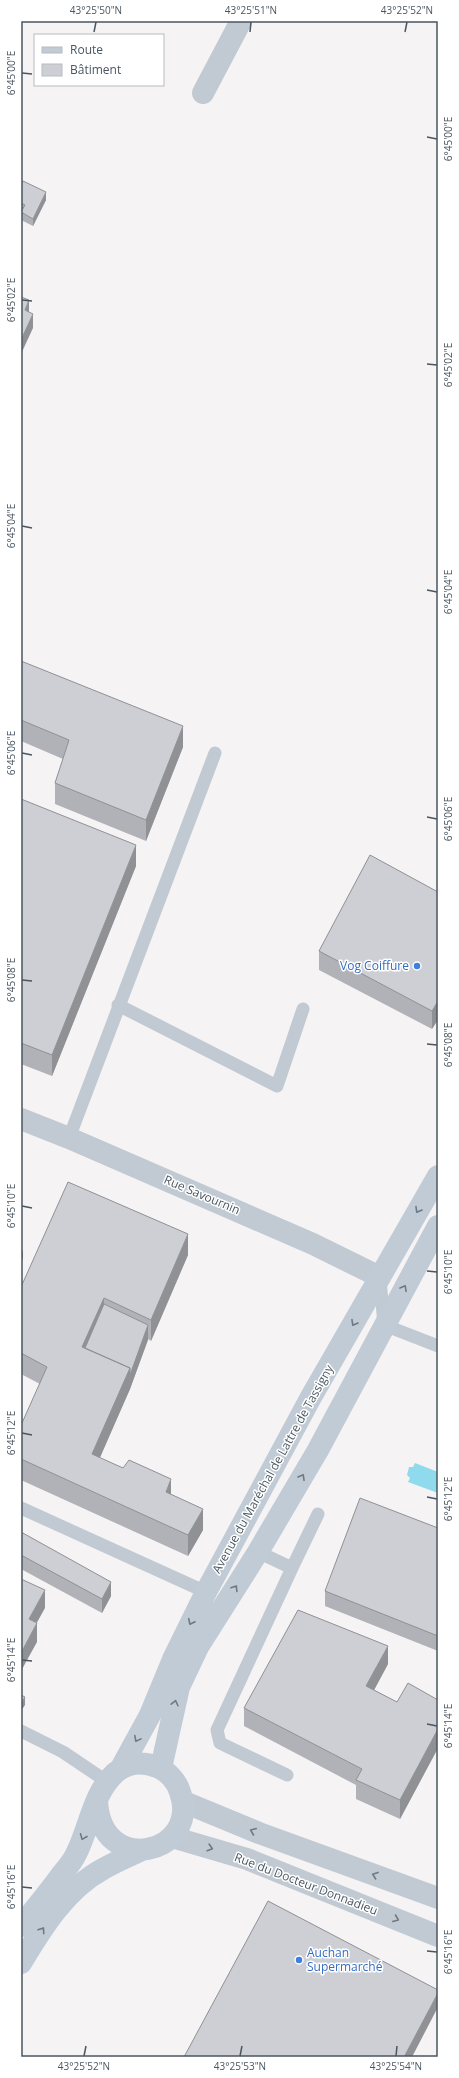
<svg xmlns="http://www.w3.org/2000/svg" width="459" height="2078" font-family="'Open Sans',sans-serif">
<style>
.water{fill:#90daee}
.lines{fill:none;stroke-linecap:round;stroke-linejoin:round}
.lane{stroke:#c1cad2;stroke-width:13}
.street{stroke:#c1cad2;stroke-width:22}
.secondary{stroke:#c1cbd6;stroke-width:22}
.wall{fill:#b0b2b7}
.shaded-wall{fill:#909195}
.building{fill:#cdcfd5;stroke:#909195}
.oneway{stroke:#6e7984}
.oneway2{stroke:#6e7983}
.ticks{fill:none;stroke:#4a5661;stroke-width:1.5}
.shop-dot{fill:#3f7fe0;stroke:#fff;stroke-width:1.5}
.labels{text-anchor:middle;stroke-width:3;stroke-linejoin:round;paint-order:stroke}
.shop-label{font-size:12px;fill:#366cbe;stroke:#fff;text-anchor:end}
.street-label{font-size:12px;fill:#4a5661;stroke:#fff}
.neatline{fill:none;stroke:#4a5661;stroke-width:1.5}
.ticks-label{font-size:10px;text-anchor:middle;fill:#4a5661}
</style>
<rect width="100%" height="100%" fill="#f5f3f3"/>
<path class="water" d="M415,1463L438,1472V1493L408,1482L410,1478L407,1475L409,1467H413Z"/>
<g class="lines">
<path class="lane" d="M118,1005L277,1086L303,1009
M69,1138L215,753
M380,1279L384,1325L438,1346
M21,1508L206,1592
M258,1552L292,1568L318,1514
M21,1731L63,1752L106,1781
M287,1775L220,1743L217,1730L292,1568"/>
<path class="street" d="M203,93L241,21
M21,1119L69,1138L313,1244L380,1277
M184,1802L259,1833L438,1898
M172,1837L247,1859L438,1936"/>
<path class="secondary" d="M121,1768L150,1715L174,1657L206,1592L311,1397L438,1176
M161,1768L179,1687L198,1647L258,1552L318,1450L438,1226
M21,1926C35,1909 49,1892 62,1874C67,1868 73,1861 76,1854C89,1829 93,1793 115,1773C127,1763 142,1761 157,1767C168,1771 177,1782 180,1792C202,1854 100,1879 97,1800
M21,1963C42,1928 66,1889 103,1869C115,1862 129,1856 142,1850"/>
</g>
<path class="wall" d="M21,185L46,200L33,226L21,220Z
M21,661L183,747L146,841L55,804V783L63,759L21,741Z
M21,799L136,866L52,1076L21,1064Z
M438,892L432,1029L319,970V951Z
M188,1255L151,1341L148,1339L130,1389L99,1458L171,1494L203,1530L188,1556L21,1480V1422L22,1423L40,1384L21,1374V1287Z
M438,1528V1651L325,1606V1591Z
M21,1532L111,1596L102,1613L21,1569Z
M388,1664L374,1690L397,1702L438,1700V1748L400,1819L356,1799V1785L244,1726V1708Z"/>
<path class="shaded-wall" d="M46,192V200L33,226V219Z
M29,300V315L25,310Z
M33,314V328L21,354V340Z
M183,726V747L146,841V820Z
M136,845V866L52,1076V1055Z
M438,1001V1020L432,1029V1011Z
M188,1234V1255L151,1341V1320Z
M23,1250V1258L21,1262V1254Z
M104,1298V1319L87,1356L82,1347Z
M148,1325V1340L130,1389L92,1476V1454Z
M171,1479V1500L166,1492Z
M203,1509V1530L188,1556V1535Z
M111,1582V1596L102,1613V1599Z
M45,1590V1608L29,1637V1619Z
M37,1623V1642L21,1671V1653Z
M388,1646V1664L366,1705V1686Z
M25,1697V1705L21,1711V1704Z
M438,1729V1748L400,1819V1800Z
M438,1993V2007L412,2057H404Z"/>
<path class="building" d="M23,181L46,192L33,219L21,212L25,205L21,203V185Z
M21,297L29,300L25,310L33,314L21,340Z
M21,661L183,726L146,820L55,783L69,740L21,720Z
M21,799L136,845L52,1055L21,1043Z
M370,855L438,892V1001L432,1011L319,951Z
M68,1182L188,1234L151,1320L104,1298L82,1347L130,1368L92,1454L123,1468L129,1460L171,1479L166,1492L203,1509L188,1535L21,1459V1422L22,1423L47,1367L21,1353V1287Z
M104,1304L148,1325L130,1375V1368L85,1348Z
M360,1498L438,1528V1636L325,1591Z
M21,1532L111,1582L102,1599L21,1555Z
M21,1579L45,1590L29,1619L37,1623L21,1653Z
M298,1610L388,1646L366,1686L397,1702L408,1683L438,1700V1729L400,1800L356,1780L362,1769L244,1708Z
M21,1695L25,1697L21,1704Z
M268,1901L438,1990V1993L404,2057H184Z"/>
<defs><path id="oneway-chevron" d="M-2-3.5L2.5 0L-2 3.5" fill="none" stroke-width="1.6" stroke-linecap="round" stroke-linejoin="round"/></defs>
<g class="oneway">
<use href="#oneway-chevron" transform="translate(418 1210) rotate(120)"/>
<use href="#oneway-chevron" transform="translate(404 1288) rotate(-61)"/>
<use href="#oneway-chevron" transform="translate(354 1323) rotate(120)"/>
<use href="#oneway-chevron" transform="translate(302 1477) rotate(-60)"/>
<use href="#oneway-chevron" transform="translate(235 1588) rotate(-58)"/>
<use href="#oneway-chevron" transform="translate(191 1622) rotate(116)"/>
<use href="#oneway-chevron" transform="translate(175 1703) rotate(-77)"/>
<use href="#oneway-chevron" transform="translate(137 1739) rotate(118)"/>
<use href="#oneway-chevron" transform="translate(83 1837) rotate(112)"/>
<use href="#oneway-chevron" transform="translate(42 1930) rotate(-56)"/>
</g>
<g class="oneway2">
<use href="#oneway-chevron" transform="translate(253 1831) rotate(-157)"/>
<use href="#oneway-chevron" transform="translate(210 1848) rotate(16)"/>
<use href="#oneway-chevron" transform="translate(375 1875) rotate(-160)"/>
<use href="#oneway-chevron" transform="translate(396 1919) rotate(22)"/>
</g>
<path class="ticks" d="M94,32L96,22M250,32L251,22M405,32L407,22M22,73L32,74M427,137L437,139M22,300L32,301M427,364L437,365M22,526L32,528M427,590L437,592M22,753L32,755M427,817L437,819M22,980L32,981M427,1044L437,1045M22,1206L32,1208M427,1271L437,1272M22,1433L32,1435M427,1497L437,1499M22,1660L32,1661M427,1724L437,1726M22,1887L32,1888M427,1951L437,1952M84,2056L86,2046M240,2056L242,2046M396,2056L397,2046"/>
<g class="shop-dot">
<circle cx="417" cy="966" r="4"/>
<circle cx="299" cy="1960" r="4"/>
</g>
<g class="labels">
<g class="shop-label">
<text x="409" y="970">Vog Coiffure</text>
<text x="307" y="1957" text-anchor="start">Auchan<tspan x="307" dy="14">Supermarché</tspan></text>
</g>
<g class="street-label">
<text transform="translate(202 1195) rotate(23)" y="4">Rue Savournin</text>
<text transform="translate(273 1469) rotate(-61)" y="4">Avenue du Maréchal de Lattre de Tassigny</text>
<text transform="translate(306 1884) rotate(21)" y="4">Rue du Docteur Donnadieu</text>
</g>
</g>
<rect width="459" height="2078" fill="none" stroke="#ffffff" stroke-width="44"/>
<rect x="34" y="34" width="130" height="52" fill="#ffffff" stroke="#b7bbc0"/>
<rect x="42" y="47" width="20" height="6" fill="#c1cbd6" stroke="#b7bbc0"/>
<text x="70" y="54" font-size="12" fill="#4a5661">Route</text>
<rect x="42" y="64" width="20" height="12" fill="#cdcfd5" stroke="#b7bbc0"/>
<text x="70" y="74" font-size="12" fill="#4a5661">Bâtiment</text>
<rect x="22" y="22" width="415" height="2034" class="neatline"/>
<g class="ticks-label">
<text x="96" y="14">43°25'50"N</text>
<text x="251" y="14">43°25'51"N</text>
<text x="407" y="14">43°25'52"N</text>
<text transform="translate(11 73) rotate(-90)" y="4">6°45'00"E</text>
<text transform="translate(448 139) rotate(-90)" y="4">6°45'00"E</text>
<text transform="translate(11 300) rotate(-90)" y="4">6°45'02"E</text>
<text transform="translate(448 365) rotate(-90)" y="4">6°45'02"E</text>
<text transform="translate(11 526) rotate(-90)" y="4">6°45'04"E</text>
<text transform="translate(448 592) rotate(-90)" y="4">6°45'04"E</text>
<text transform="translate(11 753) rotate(-90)" y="4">6°45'06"E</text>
<text transform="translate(448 819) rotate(-90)" y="4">6°45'06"E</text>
<text transform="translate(11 980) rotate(-90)" y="4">6°45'08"E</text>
<text transform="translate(448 1045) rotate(-90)" y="4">6°45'08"E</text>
<text transform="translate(11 1206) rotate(-90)" y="4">6°45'10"E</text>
<text transform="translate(448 1272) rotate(-90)" y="4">6°45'10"E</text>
<text transform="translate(11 1433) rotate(-90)" y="4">6°45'12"E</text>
<text transform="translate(448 1499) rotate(-90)" y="4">6°45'12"E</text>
<text transform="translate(11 1660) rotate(-90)" y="4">6°45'14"E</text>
<text transform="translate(448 1726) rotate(-90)" y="4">6°45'14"E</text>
<text transform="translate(11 1887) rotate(-90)" y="4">6°45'16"E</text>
<text transform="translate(448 1952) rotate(-90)" y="4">6°45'16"E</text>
<text x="84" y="2070">43°25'52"N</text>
<text x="240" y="2070">43°25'53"N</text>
<text x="396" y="2070">43°25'54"N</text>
</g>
</svg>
